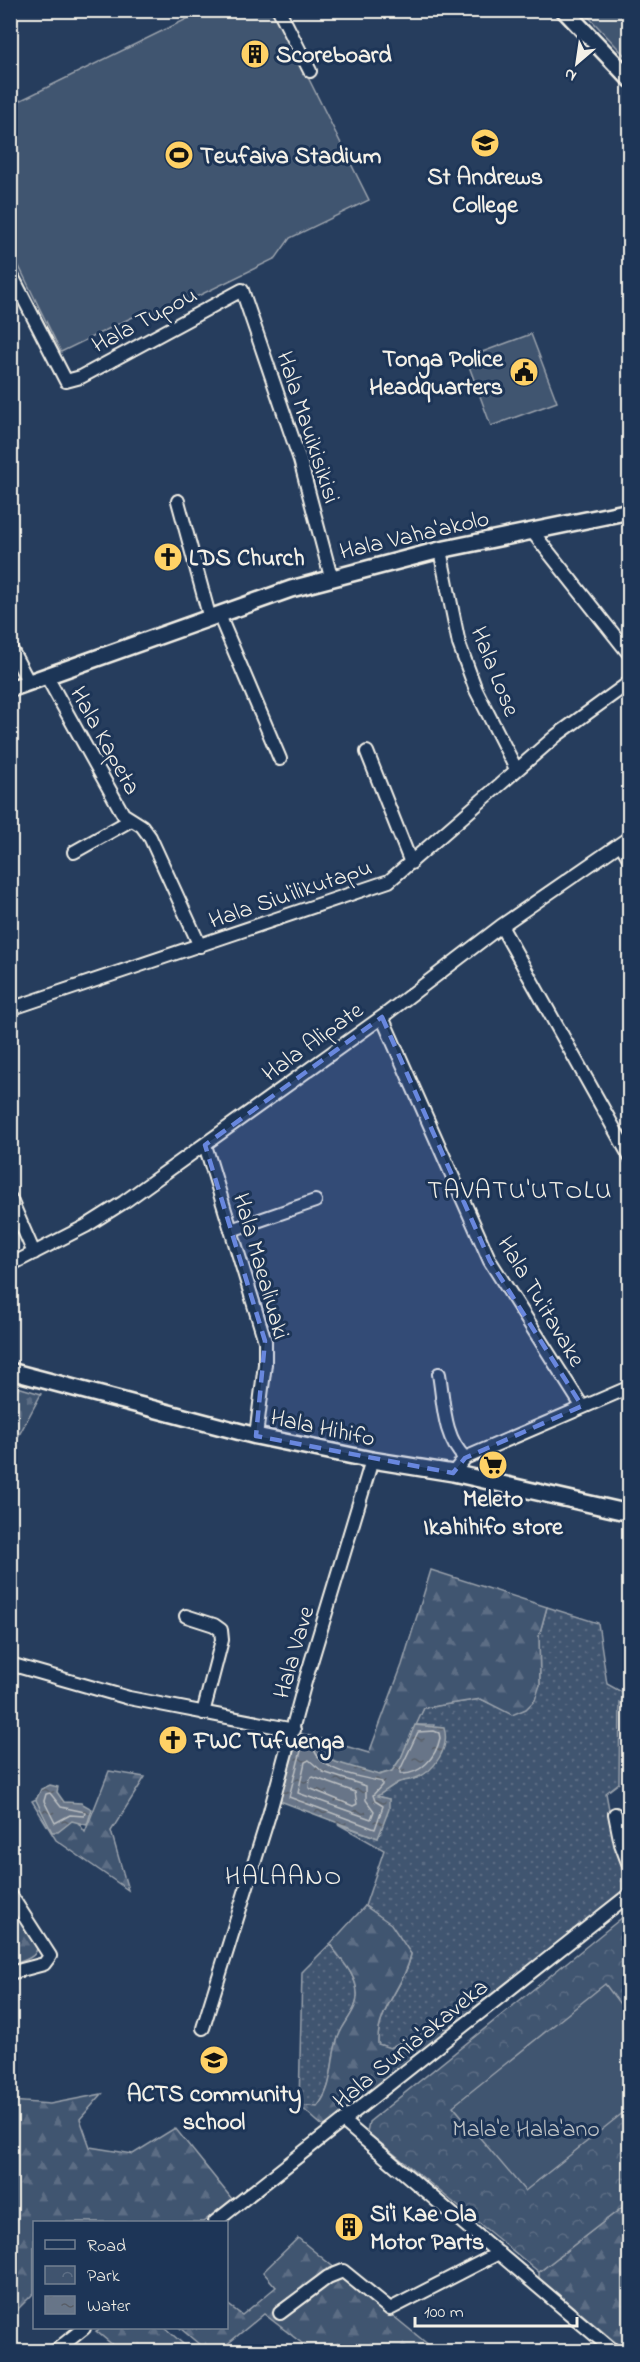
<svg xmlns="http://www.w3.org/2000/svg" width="640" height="2362" font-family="'Indie Flower',sans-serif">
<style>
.grass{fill:url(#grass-dots);stroke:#9aa2ac;stroke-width:1.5}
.forest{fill:url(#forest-firs);stroke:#9aa2ac;stroke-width:1.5}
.cemetery{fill:url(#cemetery-stones);stroke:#9aa2ac;stroke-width:1.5}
.park{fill:url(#park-crowns);stroke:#9aa2ac;stroke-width:1.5}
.pitch{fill:#40546f;stroke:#9aa2ac;stroke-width:1.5}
.water{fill:url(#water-ripples);stroke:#9fa7ae;stroke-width:1.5}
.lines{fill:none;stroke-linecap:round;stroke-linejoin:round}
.shore{stroke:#bcbfc2;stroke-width:1.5}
.minor-casing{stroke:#f4f1e8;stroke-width:16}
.major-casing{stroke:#f4f1e8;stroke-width:20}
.minor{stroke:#1d3557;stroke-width:12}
.major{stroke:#1d3557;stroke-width:15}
.marked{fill:#6887de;fill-opacity:0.2;stroke:#6887de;stroke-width:4.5;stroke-dasharray:12 8;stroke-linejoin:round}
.labels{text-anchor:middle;stroke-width:6;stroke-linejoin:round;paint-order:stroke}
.poi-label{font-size:24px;font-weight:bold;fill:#f4f1e8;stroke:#1d3557;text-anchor:start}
.street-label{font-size:24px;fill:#f4f1e8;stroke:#1d3557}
.park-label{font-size:24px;fill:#bec2c4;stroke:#1d3557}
.neighbourhood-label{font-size:26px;letter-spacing:1.5px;fill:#f4f1e8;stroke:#1d3557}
</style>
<defs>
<pattern id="grass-dots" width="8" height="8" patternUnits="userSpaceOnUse" patternTransform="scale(1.5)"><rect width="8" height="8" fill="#40546f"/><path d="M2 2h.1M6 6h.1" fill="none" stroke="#5c6d84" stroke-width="1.8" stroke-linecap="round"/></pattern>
<pattern id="forest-firs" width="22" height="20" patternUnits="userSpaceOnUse" patternTransform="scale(1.5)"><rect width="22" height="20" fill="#40546f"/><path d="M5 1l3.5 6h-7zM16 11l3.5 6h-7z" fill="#5c6d84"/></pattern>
<pattern id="cemetery-stones" width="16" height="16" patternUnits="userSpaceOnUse" patternTransform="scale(1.5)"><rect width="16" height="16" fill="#40546f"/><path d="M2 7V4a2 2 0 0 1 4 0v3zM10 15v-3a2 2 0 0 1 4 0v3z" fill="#5c6d84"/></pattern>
<pattern id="park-crowns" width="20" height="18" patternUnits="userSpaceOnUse" patternTransform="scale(1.5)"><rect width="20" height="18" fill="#40546f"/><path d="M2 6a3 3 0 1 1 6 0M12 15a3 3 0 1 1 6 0" fill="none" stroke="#5c6d84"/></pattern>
<pattern id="water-ripples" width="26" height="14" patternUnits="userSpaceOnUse" patternTransform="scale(1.5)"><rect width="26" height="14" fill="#677588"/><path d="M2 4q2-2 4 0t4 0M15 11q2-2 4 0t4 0" fill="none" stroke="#585e67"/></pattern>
</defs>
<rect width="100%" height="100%" fill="#263d5d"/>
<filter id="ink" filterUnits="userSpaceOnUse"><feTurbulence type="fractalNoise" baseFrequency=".0167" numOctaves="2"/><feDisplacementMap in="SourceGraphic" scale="12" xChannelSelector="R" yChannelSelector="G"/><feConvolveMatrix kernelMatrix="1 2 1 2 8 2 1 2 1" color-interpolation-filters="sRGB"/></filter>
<g filter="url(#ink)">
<path class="grass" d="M547,1607L598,1623L607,1684L627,1695L629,1692V1713L620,1703L619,1783L606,1793L614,1837L629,1877L628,1886L449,2030L435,2025L389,2048L378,2044C376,2011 405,1986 411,1954L378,1915L365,1906L384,1850L338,1824L378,1838L389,1799L376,1797L400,1781L417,1778L428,1771L434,1725H415L424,1708L481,1699L489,1703L540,1685L539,1636Z
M330,1944C340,1959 356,1974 357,1992C359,2006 348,2018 342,2029C328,2054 337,2083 317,2107L299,2105L302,1972Z"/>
<path class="forest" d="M431,1570L547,1607L539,1636L540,1685L535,1700L526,1709L512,1715L481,1699L424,1708L401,1758L392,1771L378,1775L359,1770L329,1760L319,1750L318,1738L369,1753L402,1665Z
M109,1771L145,1777L111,1831L128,1890L56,1840L32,1801L54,1790L85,1832Z
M365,1906L391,1924L411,1954C405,1986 376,2010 378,2044L390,2048L435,2025L449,2030L326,2129L299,2105L317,2107C337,2083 328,2054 342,2029C348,2018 359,2006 357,1992C356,1974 340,1959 330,1944Z
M13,1909C31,1937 57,1955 11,1964L10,1910Z
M102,2094L80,2119L90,2147L133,2154L175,2128L232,2199L203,2222H34V2293L12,2315L11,2101L50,2104Z
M629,2202V2351H626L539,2278V2272Z
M298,2238L436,2351H312L264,2314L220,2350H206L180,2328H226L227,2304L242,2315L276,2287L263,2272Z
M101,2328H165L191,2351H120L96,2331Z"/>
<path class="cemetery" d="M11,1385L41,1394L11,1450L10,1385Z"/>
<path class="park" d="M629,1912V2202L539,2272L367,2132L369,2122Z"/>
<path class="pitch" d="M203,11H275L369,200L290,238L276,258L159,315L145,311L61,352L11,250V105Z
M583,11H629V60Z
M531,334L557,402L491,426L466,358Z
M605,1984L629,2016V2108L525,2191L453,2106Z"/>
<path class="water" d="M415,1725L444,1728C450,1746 435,1772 416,1778C410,1781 403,1780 397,1783C390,1787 384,1792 377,1796L389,1799V1809L378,1838L280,1801L299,1733L318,1738L319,1750L329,1760L379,1775L392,1771L401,1758Z
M50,1785L58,1787L57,1792L64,1802L81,1803L92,1809L87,1825L72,1821L58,1832H52L36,1800L41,1789Z"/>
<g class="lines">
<path class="shore" d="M434,1731L439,1733L440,1738C436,1757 421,1775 400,1774V1770L418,1732Z
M306,1741L312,1743C317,1772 358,1776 382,1782V1785L373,1795L375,1801L383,1806L375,1829L289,1797L303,1743Z
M309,1760L323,1772L366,1786V1800L374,1811L371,1819L298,1793L305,1762Z
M313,1777L355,1792L357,1804L353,1806L309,1788L310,1779Z
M50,1793L61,1807L85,1812L84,1816L70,1815L55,1823L44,1801L46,1794Z"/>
<g class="minor-casing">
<path id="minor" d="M279,10L310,71
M10,272L66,381L81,377L242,290L300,460L331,577
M178,501L210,619
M531,530L630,655
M440,550L459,644L476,690L516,769
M219,615L280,759
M10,647L29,683
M47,677L123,814L142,826L150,837L200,946
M367,752L411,863
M621,844L630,860
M74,852L131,820
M501,926L630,1157
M10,1009L389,881L557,735L630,682
M382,1017L490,1261L582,1406
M205,1145L265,1341V1364L256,1436
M10,1198L34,1253
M231,1230L315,1201
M10,1265L86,1226L124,1202L382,1017L501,926L630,837
M439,1374C444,1403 443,1437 465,1458
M453,1473L465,1458L630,1387
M186,1616L214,1625L221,1630L222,1640L203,1713
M10,1664L129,1698L294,1730
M615,1814L621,1844L630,1868
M10,1894L50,1956L44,1964L10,1973
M203,2028L269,1815L305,1682L372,1460
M344,2122L615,2352
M215,2222L630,1894
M280,2313L328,2277L343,2271L390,2309L499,2253
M54,2352L84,2328"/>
</g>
<g class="major-casing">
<path id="major" d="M564,10L630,79
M10,689L291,589L440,550L630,511
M10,1371L256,1436L372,1460L453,1473L630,1513"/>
</g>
<use href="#minor" class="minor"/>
<use href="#major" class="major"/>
</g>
</g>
<path class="marked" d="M382,1017L490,1261L582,1406L465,1458L453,1473L256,1436L265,1341L205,1145Z"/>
<defs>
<g id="building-disc" transform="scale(1.5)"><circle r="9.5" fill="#ffd166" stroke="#1d3557"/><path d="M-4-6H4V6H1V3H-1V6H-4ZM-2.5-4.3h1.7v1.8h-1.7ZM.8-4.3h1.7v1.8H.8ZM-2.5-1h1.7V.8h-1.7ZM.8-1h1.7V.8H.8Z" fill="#111"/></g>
<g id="school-disc" transform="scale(1.5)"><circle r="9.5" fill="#ffd166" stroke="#1d3557"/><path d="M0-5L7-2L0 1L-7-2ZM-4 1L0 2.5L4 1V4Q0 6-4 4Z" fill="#111"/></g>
<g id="stadium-disc" transform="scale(1.5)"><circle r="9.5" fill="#ffd166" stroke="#1d3557"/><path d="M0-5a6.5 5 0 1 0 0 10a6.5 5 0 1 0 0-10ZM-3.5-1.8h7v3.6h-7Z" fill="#111"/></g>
<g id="civic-disc" transform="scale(1.5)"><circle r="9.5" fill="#ffd166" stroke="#1d3557"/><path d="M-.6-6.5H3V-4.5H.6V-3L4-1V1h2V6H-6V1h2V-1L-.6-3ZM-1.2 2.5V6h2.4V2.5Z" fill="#111"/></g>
<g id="church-disc" transform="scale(1.5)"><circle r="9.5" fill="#ffd166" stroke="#1d3557"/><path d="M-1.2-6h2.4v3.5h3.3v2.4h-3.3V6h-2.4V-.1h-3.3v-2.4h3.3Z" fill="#111"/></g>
<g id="supermarket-disc" transform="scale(1.5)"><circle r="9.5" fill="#ffd166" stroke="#1d3557"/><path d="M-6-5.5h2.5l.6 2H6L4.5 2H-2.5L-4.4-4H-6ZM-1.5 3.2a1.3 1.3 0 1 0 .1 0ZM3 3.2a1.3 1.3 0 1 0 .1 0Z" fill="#111"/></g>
</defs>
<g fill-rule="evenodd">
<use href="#building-disc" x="255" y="54"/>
<use href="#school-disc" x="485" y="143"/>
<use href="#stadium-disc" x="179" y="155"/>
<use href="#civic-disc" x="524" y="372"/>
<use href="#church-disc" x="168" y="557"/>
<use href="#supermarket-disc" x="493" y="1465"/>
<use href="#church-disc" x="173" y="1740"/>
<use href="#school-disc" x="214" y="2060"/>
<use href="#building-disc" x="349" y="2227"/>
</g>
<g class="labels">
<g class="poi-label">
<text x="276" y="62">Scoreboard</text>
<text x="200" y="163">Teufaiva Stadium</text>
<text x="485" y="184" text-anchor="middle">St Andrews<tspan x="485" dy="28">College</tspan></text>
<text x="503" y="366" text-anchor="end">Tonga Police<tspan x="503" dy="28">Headquarters</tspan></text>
<text x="189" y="565">LDS Church</text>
<text x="493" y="1506" text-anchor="middle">Meleto<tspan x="493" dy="28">Ikahihifo store</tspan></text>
<text x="194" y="1748">FWC Tufuenga</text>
<text x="214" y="2101" text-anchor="middle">ACTS community<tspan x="214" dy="28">school</tspan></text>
<text x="370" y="2221">Si'i Kae Ola<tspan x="370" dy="28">Motor Parts</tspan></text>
</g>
<g class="street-label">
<text transform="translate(144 319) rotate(-28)" y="8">Hala Tupou</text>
<text transform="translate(309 427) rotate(72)" y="8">Hala Mauikisikisi</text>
<text transform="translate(414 534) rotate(-13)" y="8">Hala Vaha'akolo</text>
<text transform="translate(496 671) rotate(68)" y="8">Hala Lose</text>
<text transform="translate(106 740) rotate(61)" y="8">Hala Kapeta</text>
<text transform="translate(290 893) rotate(-19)" y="8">Hala Siu'ilikutapu</text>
<text transform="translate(312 1041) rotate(-36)" y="8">Hala Alipate</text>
<text transform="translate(262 1266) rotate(74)" y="8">Hala Maealiuaki</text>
<text transform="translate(542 1301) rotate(59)" y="8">Hala Tu'itavake</text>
<text transform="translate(323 1427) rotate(12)" y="8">Hala Hihifo</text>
<text transform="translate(293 1652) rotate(-74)" y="8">Hala Vave</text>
<text transform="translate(410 2043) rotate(-39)" y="8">Hala Sunia'akaveka</text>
</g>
<g class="park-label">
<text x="526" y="2136">Mala'e Hala'ano</text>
</g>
<g class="neighbourhood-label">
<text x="520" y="1198">TAVATU'UTOLU</text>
<text x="284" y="1884">HALAANO</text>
</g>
</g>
<rect width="640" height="2362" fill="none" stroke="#1d3557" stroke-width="36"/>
<rect x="18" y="18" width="604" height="2326" fill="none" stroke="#f4f1e8" stroke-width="2" filter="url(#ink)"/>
<rect x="33" y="2221" width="195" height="108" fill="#1d3557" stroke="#738091" stroke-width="1.5"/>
<rect x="45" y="2240" width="30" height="9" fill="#1d3557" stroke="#738091" stroke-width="1.5"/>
<text x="87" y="2251" font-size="18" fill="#f4f1e8">Road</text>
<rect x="45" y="2266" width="30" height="18" fill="url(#park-crowns)" stroke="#738091" stroke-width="1.5"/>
<text x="87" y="2281" font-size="18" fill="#f4f1e8">Park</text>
<rect x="45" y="2296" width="30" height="18" fill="url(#water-ripples)" stroke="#738091" stroke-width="1.5"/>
<text x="87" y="2311" font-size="18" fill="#f4f1e8">Water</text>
<g transform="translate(577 63) rotate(209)" stroke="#1d3557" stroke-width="4.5" paint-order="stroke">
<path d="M0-4.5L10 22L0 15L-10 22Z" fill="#f4f1e8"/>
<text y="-9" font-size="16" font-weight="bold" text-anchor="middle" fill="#f4f1e8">N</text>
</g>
<path d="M415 2317v9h162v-9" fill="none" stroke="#f4f1e8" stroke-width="3"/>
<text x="424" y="2317" font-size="18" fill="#f4f1e8" stroke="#1d3557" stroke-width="4.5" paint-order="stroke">100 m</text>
</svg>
